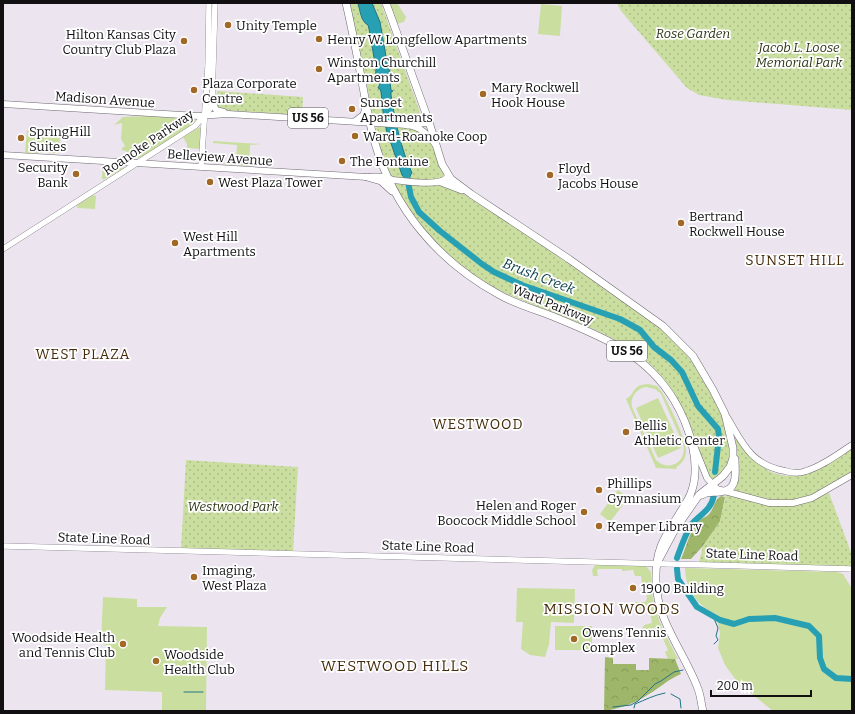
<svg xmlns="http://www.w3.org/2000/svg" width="855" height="714" font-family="Bitter,serif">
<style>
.green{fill:#cadea0;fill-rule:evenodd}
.forest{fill:url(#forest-crowns)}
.park{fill:url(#park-dots)}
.water{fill:#28a0b4;stroke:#217483}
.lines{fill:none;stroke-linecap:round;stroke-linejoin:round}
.stream{stroke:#217483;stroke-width:1}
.river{stroke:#28a0b4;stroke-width:6}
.secondary-casing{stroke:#6e6871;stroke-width:6}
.primary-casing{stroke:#6e6871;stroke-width:7}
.highway-casing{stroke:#6e6871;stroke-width:8}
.secondary{stroke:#fff;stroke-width:5.5}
.primary{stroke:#fff;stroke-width:6}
.highway{stroke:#fff;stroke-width:7}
.poi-dot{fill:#a16925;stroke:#fff;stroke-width:1.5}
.labels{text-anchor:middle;stroke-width:3.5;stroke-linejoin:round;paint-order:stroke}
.shield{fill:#fff;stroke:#585759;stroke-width:1}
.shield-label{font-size:12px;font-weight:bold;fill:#110f12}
.poi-label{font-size:13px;fill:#110f12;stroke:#fff;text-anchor:start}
.park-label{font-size:13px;font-style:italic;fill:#2b3514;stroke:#fff}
.street-label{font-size:13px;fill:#110f12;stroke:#fff}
.neighbourhood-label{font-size:14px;letter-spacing:1px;fill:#452b0a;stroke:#fff}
.water-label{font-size:14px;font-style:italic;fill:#0f424b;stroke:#fff}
.quarter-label{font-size:15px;letter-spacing:1px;fill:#452b0a;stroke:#fff}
</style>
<defs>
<pattern id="forest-crowns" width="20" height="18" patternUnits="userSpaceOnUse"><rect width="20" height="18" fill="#9eb66a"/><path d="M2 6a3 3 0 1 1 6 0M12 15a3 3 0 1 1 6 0" fill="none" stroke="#879b5b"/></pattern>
<pattern id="park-dots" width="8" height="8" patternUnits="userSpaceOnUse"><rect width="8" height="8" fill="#cadea0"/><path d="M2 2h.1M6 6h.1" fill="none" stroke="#acbd89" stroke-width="1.8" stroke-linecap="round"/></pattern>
</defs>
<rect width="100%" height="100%" fill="#ece5f0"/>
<path class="green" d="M388,3H397L406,17L404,22L396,24Z
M541,4L562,6L560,36L538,34Z
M145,116L194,119L196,122L140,158H129L126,151L122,150V148L125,146L121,139L122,123L114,125L123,117Z
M200,127L201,128L200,149L187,148V144L183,137Z
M27,130L60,132L59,153H25Z
M213,141L261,144L250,145L249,166L222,164V163L232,164L233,161H236L237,145L213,143Z
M103,164L122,165L124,168L103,180L102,178Z
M93,195L96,196L95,209L77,208V205Z
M648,384L657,386L662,392C668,402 687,441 686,451C686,458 682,464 676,467L677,469L656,468L626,399C636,394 631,385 648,384ZM646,387L655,389L661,394L683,444C688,461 669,473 656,460L632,407C630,397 636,389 646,387Z
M658,398L681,448L658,458L636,408Z
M618,490L628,498L610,522L600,514Z
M595,565L646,566L651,572L652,594L655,609L663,630L678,659H668L665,652L668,650L658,628L656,627L645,633L644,630L642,629L644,625L652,623L649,607L641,609L640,607L636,608L635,602H645L647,599L645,583H642L641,576H635L633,570L622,571V569H599L597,570L598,576H593L592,570Z
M685,568L837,572L843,574L852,589V711H773L738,683L725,665L718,648L720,633L716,614C698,607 685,588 685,568Z
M517,588L575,589L574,623L551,622L549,644L545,657L530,655L521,649L523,622H516Z
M103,597L137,599V607H167L160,618L158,626L207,627L206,711H162V692L105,690L106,645L101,643Z
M555,626H592V650H555Z"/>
<path class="forest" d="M721,496L725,497L720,522L703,546L691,559H681C687,546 689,531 699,521C701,518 707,517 709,514C714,509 714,500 721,496Z
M605,657L613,658V664H636V670H649V658L675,659L681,674C667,680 661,687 649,694C636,703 619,709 604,711Z"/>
<path class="park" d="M350,3H381L420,112L419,117L417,120C408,122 379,122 373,116Z
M617,3H852V110L727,100L699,95L687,88L621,11Z
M217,91L303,97L302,113L300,115L220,110L216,104Z
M378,126L409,128L421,133L431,144L443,172L448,180L462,193L527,235L661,328L683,350L697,369L724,417L732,450L725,471L713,481L709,475C703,464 699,451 695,438C685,412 673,386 652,366C612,330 560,317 512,296C461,275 420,234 395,186C393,181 392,176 390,172C384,158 378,144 375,129Z
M735,437C740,443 744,451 750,456C785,493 818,471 852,449V472C841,479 830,488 818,493C787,507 761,498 731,491L736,450Z
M186,460L298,467L293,551L181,549Z
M829,493L852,555V567L699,562L703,546L720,521L726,494L766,504L808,501Z"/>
<path class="water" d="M358,3H372L380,22L388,68L393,78L390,82L391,90L393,91L391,92V95C395,121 401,149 412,173L411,174L408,182L402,175L387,132L384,121L381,92L380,89L378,88L380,84L375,81L376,69L369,29L368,25C361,22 360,10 358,3Z"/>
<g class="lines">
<path class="stream" d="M713,616L718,628L716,636L718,640L714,644
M184,692H203
M671,694L680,699L681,708
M613,707L631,705L638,701L655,684L661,681L674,672L683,670
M634,708L635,704C645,700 654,695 665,693"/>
<path class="river" d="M407,177L411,197L419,212L440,231L482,264L494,272L522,285L620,319L640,330L654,347L671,360L682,372L698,406L718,429L719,437L715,472
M677,558C681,547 685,535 691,525C700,514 711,511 714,495
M677,569L678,579L697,607L720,620L734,624L749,619L775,618L809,626L819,636L820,658L824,669L836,678L852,679"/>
<g class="secondary-casing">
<path id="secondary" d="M201,167L208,66L209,3
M3,249L195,126L210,109L212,101L215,3
M3,546L852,569"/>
</g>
<g class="primary-casing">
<path id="primary" d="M212,101L216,110L224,112
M3,104L198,116L228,114L407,125C421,127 426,133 435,144
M3,155L367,177C376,176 385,176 393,180C405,181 445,188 448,175
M727,417C743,444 751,465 785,471C792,473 799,474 806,471C823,466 838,454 852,445
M695,448L707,478L717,489L769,503H793L812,498L852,475"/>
</g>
<g class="highway-casing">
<path id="highway" d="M346,3C352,29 357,55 362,82C366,102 369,123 375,143C394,209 438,261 498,294C515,304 534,309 552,316C600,336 645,352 674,400C689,425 702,464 691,493C688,501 682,509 678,516C662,541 655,552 656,582C657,622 685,653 698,689C701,696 701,704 703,711
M386,3L429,122L442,164L451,179L471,194L569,259L663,326L693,356L713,390L725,414L733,448V458L730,467L723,476L699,495L674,531L658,561
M356,121L364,115L366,107
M407,125L429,122
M367,177L381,181L392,191
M441,182L462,190
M702,495C708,491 713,493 720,492C739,490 735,473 735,459"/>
</g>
<use href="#secondary" class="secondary"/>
<use href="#primary" class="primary"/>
<use href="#highway" class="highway"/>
</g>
<g class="poi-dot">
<circle cx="228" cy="25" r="4"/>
<circle cx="319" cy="39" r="4"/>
<circle cx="184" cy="41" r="4"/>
<circle cx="319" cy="69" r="4"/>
<circle cx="194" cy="90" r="4"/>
<circle cx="483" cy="94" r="4"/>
<circle cx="352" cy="109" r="4"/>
<circle cx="355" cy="136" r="4"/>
<circle cx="21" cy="138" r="4"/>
<circle cx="342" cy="161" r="4"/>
<circle cx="76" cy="174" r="4"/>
<circle cx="550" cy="175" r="4"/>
<circle cx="210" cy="182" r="4"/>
<circle cx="681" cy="223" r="4"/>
<circle cx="175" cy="243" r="4"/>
<circle cx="626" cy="432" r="4"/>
<circle cx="599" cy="490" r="4"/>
<circle cx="584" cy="512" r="4"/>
<circle cx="599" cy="526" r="4"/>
<circle cx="194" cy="577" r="4"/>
<circle cx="633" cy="588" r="4"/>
<circle cx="574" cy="639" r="4"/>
<circle cx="123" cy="644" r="4"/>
<circle cx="156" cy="661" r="4"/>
</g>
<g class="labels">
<g class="shield">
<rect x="288" y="108" width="40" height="20" rx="3"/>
<rect x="607" y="341" width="40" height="20" rx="3"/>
</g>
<g class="shield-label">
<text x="308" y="122">US 56</text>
<text x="627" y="355">US 56</text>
</g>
<g class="poi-label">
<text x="236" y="30">Unity Temple</text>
<text x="176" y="39" text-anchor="end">Hilton Kansas City<tspan x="176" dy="15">Country Club Plaza</tspan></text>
<text x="327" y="44">Henry W. Longfellow Apartments</text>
<text x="327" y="67">Winston Churchill<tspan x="327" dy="15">Apartments</tspan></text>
<text x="202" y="88">Plaza Corporate<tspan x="202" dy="15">Centre</tspan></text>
<text x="491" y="92">Mary Rockwell<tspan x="491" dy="15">Hook House</tspan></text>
<text x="360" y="107">Sunset<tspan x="360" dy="15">Apartments</tspan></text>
<text x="29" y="136">SpringHill<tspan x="29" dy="15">Suites</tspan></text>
<text x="363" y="141">Ward-Roanoke Coop</text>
<text x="350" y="166">The Fontaine</text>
<text x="68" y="172" text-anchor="end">Security<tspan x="68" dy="15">Bank</tspan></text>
<text x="558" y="173">Floyd<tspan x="558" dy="15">Jacobs House</tspan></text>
<text x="218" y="187">West Plaza Tower</text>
<text x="689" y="221">Bertrand<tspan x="689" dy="15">Rockwell House</tspan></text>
<text x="183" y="241">West Hill<tspan x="183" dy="15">Apartments</tspan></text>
<text x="634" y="430">Bellis<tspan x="634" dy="15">Athletic Center</tspan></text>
<text x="607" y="488">Phillips<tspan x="607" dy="15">Gymnasium</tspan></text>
<text x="576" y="510" text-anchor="end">Helen and Roger<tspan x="576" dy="15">Boocock Middle School</tspan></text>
<text x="607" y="531">Kemper Library</text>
<text x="202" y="575">Imaging,<tspan x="202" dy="15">West Plaza</tspan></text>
<text x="641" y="593">1900 Building</text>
<text x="582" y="637">Owens Tennis<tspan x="582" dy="15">Complex</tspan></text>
<text x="115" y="642" text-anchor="end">Woodside Health<tspan x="115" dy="15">and Tennis Club</tspan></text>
<text x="164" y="659">Woodside<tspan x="164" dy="15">Health Club</tspan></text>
</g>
<g class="park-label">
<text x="693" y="38">Rose Garden</text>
<text x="799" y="52">Jacob L. Loose<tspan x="799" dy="15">Memorial Park</tspan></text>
<text x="233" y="511">Westwood Park</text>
</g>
<g class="street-label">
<text transform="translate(105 99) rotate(4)" y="5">Madison Avenue</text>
<text transform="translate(148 142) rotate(-34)" y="5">Roanoke Parkway</text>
<text transform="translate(220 157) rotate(4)" y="5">Belleview Avenue</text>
<text transform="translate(553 304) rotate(22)" y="5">Ward Parkway</text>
<text transform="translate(104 538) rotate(2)" y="5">State Line Road</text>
<text transform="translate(428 546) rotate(2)" y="5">State Line Road</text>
<text transform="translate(752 554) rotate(2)" y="5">State Line Road</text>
</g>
<g class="neighbourhood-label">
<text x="795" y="265">SUNSET HILL</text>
<text x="83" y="359">WEST PLAZA</text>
<text x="478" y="429">WESTWOOD</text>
</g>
<g class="water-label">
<text transform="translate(539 276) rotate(21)" y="5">Brush Creek</text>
</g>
<g class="quarter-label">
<text x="612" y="614">MISSION WOODS</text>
<text x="395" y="671">WESTWOOD HILLS</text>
</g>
</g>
<rect width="855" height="714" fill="none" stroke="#110f12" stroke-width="8"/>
<path d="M711 690v6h100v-6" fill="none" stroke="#110f12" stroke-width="2"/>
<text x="717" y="690" font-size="12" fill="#110f12" stroke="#ffffff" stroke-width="3" paint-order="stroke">200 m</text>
</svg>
